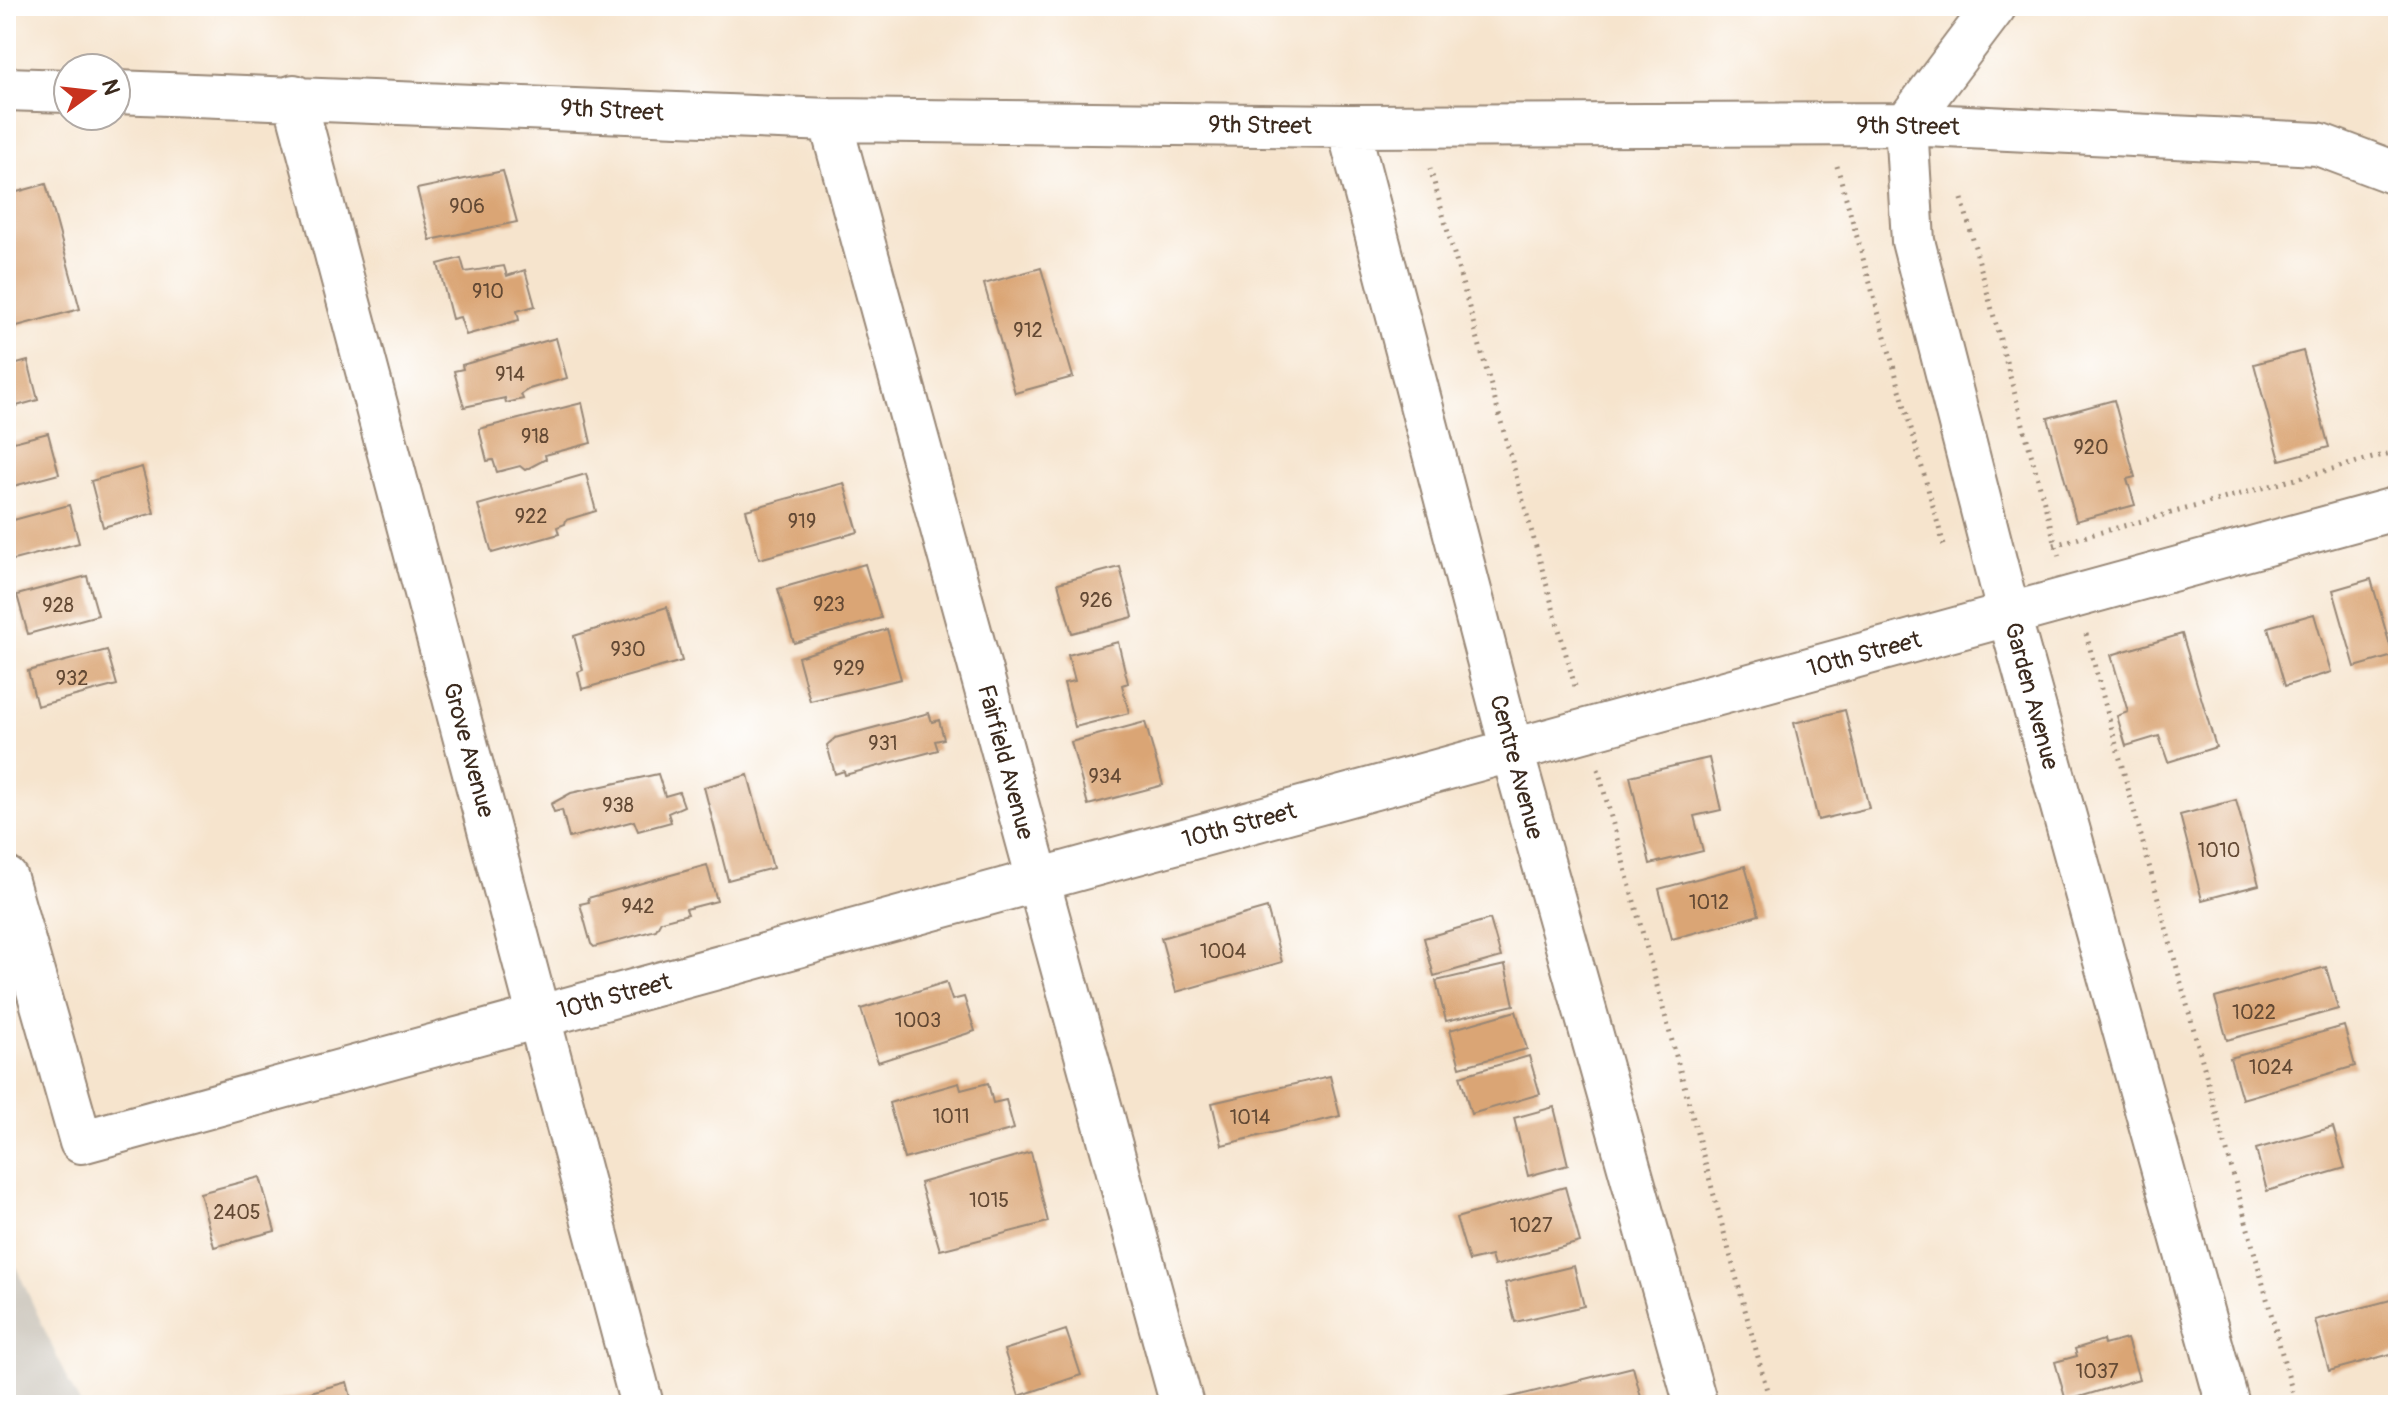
<svg xmlns="http://www.w3.org/2000/svg" width="2404" height="1411" font-family="Pangolin,sans-serif">
<style>
.industrial{fill:#c9c3b8}
.building{fill:#daa574}
.lines{fill:none;stroke-linecap:round;stroke-linejoin:round}
.street-casing{stroke:#988776;stroke-width:46}
.path{stroke:#988776;stroke-width:5;stroke-dasharray:2 6;stroke-linecap:butt}
.street{stroke:#fff;stroke-width:42}
.labels{text-anchor:middle;stroke-width:7;stroke-linejoin:round;paint-order:stroke}
.number-label{font-size:20px;fill:#634934}
.street-label{font-size:24px;fill:#3b2a1e;stroke:#fff}
</style>
<rect width="100%" height="100%" fill="#fff"/>
<filter id="ink" filterUnits="userSpaceOnUse"><feTurbulence type="fractalNoise" baseFrequency=".0125" numOctaves="2"/><feDisplacementMap in="SourceGraphic" scale="16" xChannelSelector="R" yChannelSelector="G"/><feConvolveMatrix kernelMatrix="1 2 1 2 8 2 1 2 1" color-interpolation-filters="sRGB"/></filter>
<filter id="wash" filterUnits="userSpaceOnUse"><feTurbulence type="fractalNoise" baseFrequency=".006" numOctaves="4" result="noise"/><feDisplacementMap in="SourceGraphic" scale="32" xChannelSelector="R" yChannelSelector="G"/><feGaussianBlur stdDeviation="1.8" result="paint"/><feColorMatrix in="noise" values="0 0 0 0 0 0 0 0 0 0 0 0 0 0 0 0 0 1.4 0 .05"/><feComposite in="paint" operator="in"/></filter>
<g filter="url(#wash)">
<rect width="100%" height="100%" fill="#f6e4cd"/>
<path class="industrial" d="M6,1245L66,1377L81,1405H6Z"/>
<g id="blocks">
<path class="building" d="M503,171L517,222L430,240L417,189Z
M46,184L80,309L6,329V195Z
M461,258L465,272L504,266L507,276L525,270L535,306L517,311L519,320L466,335L460,317L452,319L438,264Z
M1041,268L1073,377L1015,393L984,284Z
M556,338L567,378L529,389L521,394L523,399L506,403L505,398L464,407L454,371L463,369L462,365Z
M2303,351L2329,447L2280,460L2254,364Z
M28,361L38,400L6,409V367Z
M2114,400L2135,477L2127,479L2135,505L2076,521L2048,418Z
M582,403L591,443L545,455L546,459L525,470L520,466L497,472L493,460L487,461L479,429Z
M48,433L59,474L6,488V444Z
M142,467L154,513L103,527L91,481Z
M586,474L596,511L566,520L565,524L557,527L559,534L492,553L478,505Z
M844,483L858,532L759,559L746,510Z
M69,505L79,543L6,562V522Z
M865,564L881,618L794,643L778,589Z
M1120,567L1133,617L1072,633L1058,583Z
M87,576L98,615L28,634L17,595Z
M2371,579L2393,656L2355,667L2333,590Z
M667,607L682,661L582,689L578,672L583,670L574,636Z
M2314,614L2331,672L2285,686L2268,627Z
M887,629L901,679L810,701L798,657Z
M2182,634L2216,747L2168,762L2159,736L2126,746L2117,716L2128,712L2111,655Z
M1118,642L1128,683L1122,685L1129,713L1075,727L1064,683L1075,681L1068,655Z
M107,650L117,685L37,706L28,671Z
M1845,710L1869,808L1818,820L1794,723Z
M929,713L932,722L939,720L944,739L935,741L938,750L845,775L844,771L835,774L827,745L835,738Z
M1145,722L1163,785L1088,805L1071,742Z
M1709,758L1721,810L1694,816L1703,851L1650,864L1630,776Z
M658,774L665,796L679,792L684,806L668,813L671,822L638,831L634,821L569,838L562,810L554,812L551,804L571,793Z
M748,775L773,868L728,880L704,787Z
M2236,800L2259,885L2202,900L2180,815Z
M707,865L717,901L686,909L688,914L661,921L656,930L594,947L591,944L580,904L589,902L588,898Z
M1745,866L1759,915L1672,939L1659,889Z
M1267,908L1282,962L1176,992L1161,938Z
M1490,919L1501,957L1434,976L1424,938Z
M1505,965L1514,1005L1446,1021L1436,981Z
M2326,967L2338,1009L2227,1040L2215,998Z
M946,982L952,1000L964,997L975,1031L878,1062L861,1009Z
M1516,1011L1527,1049L1460,1067L1450,1030Z
M2344,1026L2355,1066L2242,1099L2230,1058Z
M1529,1056L1540,1094L1471,1114L1460,1076Z
M1330,1076L1340,1116L1222,1145L1212,1103Z
M959,1083L961,1090L988,1083L993,1103L1006,1100L1014,1129L904,1159L889,1103Z
M1554,1107L1568,1165L1528,1176L1514,1118Z
M2333,1127L2345,1168L2267,1191L2256,1149Z
M1031,1152L1048,1222L940,1250L920,1183Z
M260,1177L275,1231L214,1247L200,1193Z
M1565,1187L1580,1242L1494,1266L1491,1256L1469,1261L1456,1218Z
M1574,1266L1584,1306L1515,1322L1505,1283Z
M2398,1298V1352L2329,1371L2315,1320Z
M1066,1330L1081,1375L1019,1396L1004,1350Z
M2127,1339L2139,1379L2066,1401L2055,1362L2077,1356L2075,1349L2103,1340L2104,1345Z
M1633,1367L1643,1405H1506L1504,1399Z
M347,1382L353,1405H267V1404Z"/>
</g>
</g>
<g filter="url(#ink)">
<use href="#blocks" fill-opacity="0" stroke="#988776" stroke-width="2"/>
<g class="lines">
<g class="street-casing">
<path id="street" d="M1995,6L1906,124L1913,241L2009,615L2228,1405
M6,89L68,91
M116,92L830,120L1348,126L1906,124L2318,144L2398,174
M294,96L642,1405
M830,120L1182,1405
M1348,126L1512,751L1696,1405
M6,878L81,1142L2398,508"/>
</g>
<path class="path" d="M1837,166L1945,549
M1430,168L1576,690
M1962,199L2059,557
M2054,545L2398,451
M2086,634L2296,1405
M1598,769L1771,1405"/>
<use href="#street" class="street"/>
</g>
</g>
<g class="labels">
<g class="number-label">
<text x="467" y="213">906</text>
<text x="488" y="298">910</text>
<text x="1028" y="337">912</text>
<text x="510" y="381">914</text>
<text x="535" y="443">918</text>
<text x="2091" y="454">920</text>
<text x="531" y="523">922</text>
<text x="802" y="528">919</text>
<text x="1096" y="607">926</text>
<text x="829" y="611">923</text>
<text x="58" y="612">928</text>
<text x="628" y="656">930</text>
<text x="849" y="675">929</text>
<text x="72" y="685">932</text>
<text x="883" y="750">931</text>
<text x="1105" y="783">934</text>
<text x="618" y="812">938</text>
<text x="2219" y="857">1010</text>
<text x="1709" y="909">1012</text>
<text x="638" y="913">942</text>
<text x="1223" y="958">1004</text>
<text x="2254" y="1019">1022</text>
<text x="918" y="1027">1003</text>
<text x="2271" y="1074">1024</text>
<text x="951" y="1123">1011</text>
<text x="1250" y="1124">1014</text>
<text x="989" y="1207">1015</text>
<text x="237" y="1219">2405</text>
<text x="1531" y="1232">1027</text>
<text x="2097" y="1378">1037</text>
</g>
<g class="street-label">
<text transform="translate(612 110) rotate(3)" y="8">9th Street</text>
<text transform="translate(1260 125) rotate(1)" y="8">9th Street</text>
<text transform="translate(1908 126) rotate(1)" y="8">9th Street</text>
<text transform="translate(1864 654) rotate(-15)" y="8">10th Street</text>
<text transform="translate(2032 696) rotate(75)" y="8">Garden Avenue</text>
<text transform="translate(469 750) rotate(75)" y="8">Grove Avenue</text>
<text transform="translate(1006 762) rotate(75)" y="8">Fairfield Avenue</text>
<text transform="translate(1517 767) rotate(75)" y="8">Centre Avenue</text>
<text transform="translate(1239 825) rotate(-15)" y="8">10th Street</text>
<text transform="translate(614 996) rotate(-15)" y="8">10th Street</text>
</g>
</g>
<rect width="2404" height="1411" fill="none" stroke="#fff" stroke-width="32"/>
<g transform="translate(92 92) rotate(75)"><circle r="38" fill="#ffffff" stroke="#b1aaa5" stroke-width="2"/>
<path d="M0-6L14 30L0 20L-14 30Z" fill="#c8321e"/>
<text y="-12" font-size="22" font-weight="bold" text-anchor="middle" fill="#3b2a1e">N</text>
</g>
</svg>
